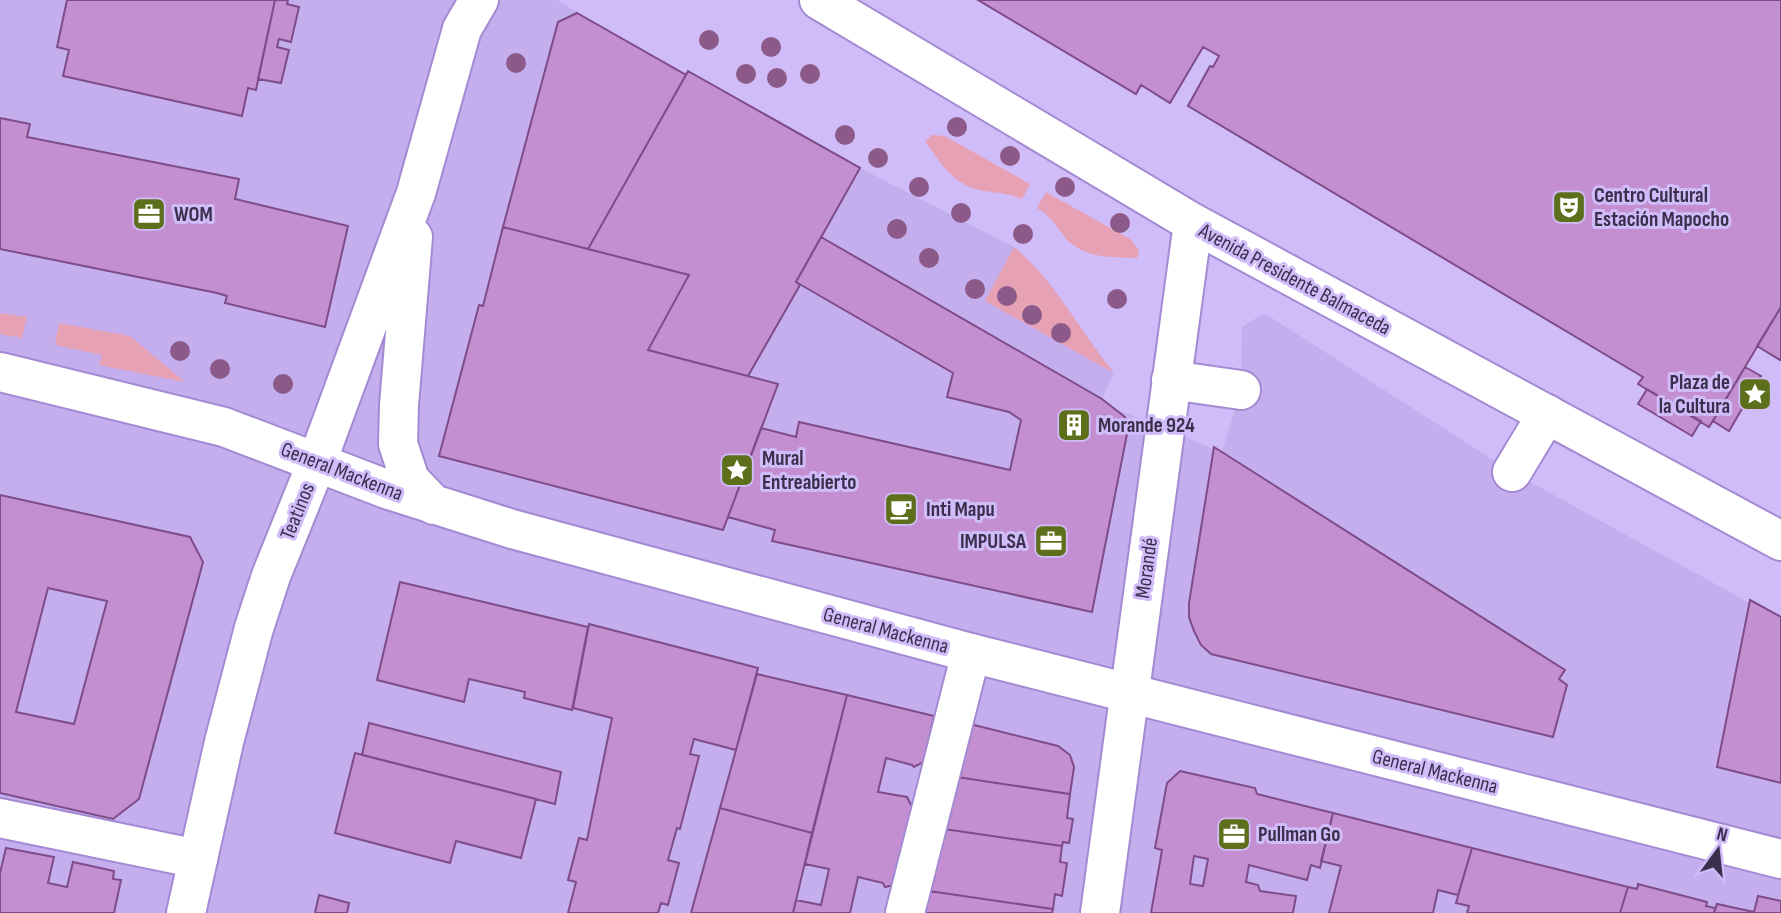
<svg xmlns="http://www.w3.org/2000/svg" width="1781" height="913" font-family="'Sofia Sans Condensed',sans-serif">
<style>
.built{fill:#c4aeee}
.green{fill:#e7a1b5}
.building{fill:#c48fd0;stroke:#7e4c89;stroke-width:2;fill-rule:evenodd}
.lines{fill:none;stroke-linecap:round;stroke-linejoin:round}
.minor-casing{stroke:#a48ad3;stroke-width:42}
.major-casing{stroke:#a48ad3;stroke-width:42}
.minor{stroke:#fff;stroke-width:38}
.major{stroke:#fff;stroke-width:38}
.tree{fill:#8c5a88}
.labels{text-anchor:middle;stroke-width:6;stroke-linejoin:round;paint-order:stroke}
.poi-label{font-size:21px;font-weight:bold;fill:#3a2f4d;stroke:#d1bcfa;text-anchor:start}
.street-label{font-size:21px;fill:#3a2f4d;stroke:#d1bcfa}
</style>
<rect width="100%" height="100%" fill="#d1bcfa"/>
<path class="built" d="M0,0H557L686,75L688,71L860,168L1014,247L1049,282L1094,347L1114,373L1102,398L1116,409L1222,452L1241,390L1242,327L1264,313L1512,472L1748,602L1750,600L1781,617V913H0Z"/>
<path class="green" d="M932,135L945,136L1030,184L1022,199C1008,193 998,193 984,191C955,187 940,163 925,141Z
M1046,192L1130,239L1139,250L1137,258C1111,257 1082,259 1064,236C1054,224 1052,217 1037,208Z
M1014,247C1056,282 1080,331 1114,373L985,301Z
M0,313L27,317L22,338L0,334Z
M59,323L130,336L185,382L99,365L102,355L55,345Z"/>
<path class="building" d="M67,0H275L256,90L248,88L242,116L63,76L69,50L57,47Z
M275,0H288L287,4L299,7L291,42L279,39L277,47L289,50L281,83L258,79Z
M978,0H1781V307L1709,427L1638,384L1643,377L1188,106L1210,66L1213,67L1219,56L1203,47L1170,103L1141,85L1136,94Z
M577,13L686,75L588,249L503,227L558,22Z
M688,71L860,168L796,282L800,285L748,376L648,350L689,275L588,249Z
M0,118L30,124L27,137L239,179L235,199L348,226L325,327L225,303L227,296L217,293L0,249Z
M503,227L689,275L648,350L778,384L723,530L439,456L479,305L483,306Z
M821,237L1102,399L1125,417L1128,429L1092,612L772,541L775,530L728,517L761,428L796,437L799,422L1010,470L1021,420L1009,412L947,397L953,373L796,282Z
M1781,307V358L1780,360L1757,346Z
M1745,367L1761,376L1729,431L1713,421Z
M1647,389L1701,421L1692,436L1638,404Z
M1214,447L1565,670L1559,679L1567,685L1553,737L1211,654L1201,645L1194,631L1189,617V603Z
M0,495L190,537L203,562L139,799L113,819L0,793ZM48,588L107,601L74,724L16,712Z
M400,582L588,627L572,710L524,698L525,692L469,679L464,702L377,680Z
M1750,600L1781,617V783L1717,767Z
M589,624L758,668L736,750L694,739L690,754L699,756L680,829L677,828L668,860L679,863L668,905L661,903L658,913H568L576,882L568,880L579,838L587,840L612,718L573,708Z
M757,674L847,695L812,833L720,808Z
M847,695L934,716L925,756L927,760L914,767L912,765L886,758L878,792L907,797L913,809L911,811L894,885L885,887L883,883L858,877L850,913H793L796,900L821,905L829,869L805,864Z
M369,723L561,772L555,804L362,755Z
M970,724L1058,746L1070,755L1074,767L1070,794L957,777Z
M355,753L536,799L521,858L456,841L450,863L335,833Z
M1180,771L1255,788L1257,794L1333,813L1320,868L1311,865L1307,880L1249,865L1246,882L1258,885L1260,891L1296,896L1293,913H1151L1162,850L1155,848L1167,783ZM1194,856L1208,859L1203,886L1190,884Z
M957,777L1070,794L1067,818L1073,819L1069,843L1063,842L1062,846L944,829Z
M720,808L812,833L793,913H691Z
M1333,813L1472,848L1458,895L1438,890L1433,913H1329L1341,866L1321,861Z
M944,829L1062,846L1060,862L1067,863L1062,896L1055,894L1053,909L929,891Z
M6,848L54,857L48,883L67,887L73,862L114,871L113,879L121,880L114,913H0V873Z
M1472,848L1628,887L1620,913H1467L1469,906L1456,903Z
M1638,884L1707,902L1706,906L1715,908L1714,913H1620L1628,887L1637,889Z
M929,891L1053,909L1052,913H923Z
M319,895L349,903L347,913H315Z
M1758,896L1781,901V913H1714L1717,904L1754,912Z"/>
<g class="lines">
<g class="minor-casing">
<path id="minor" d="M1171,380L1241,390
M1512,472L1547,414
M0,818L198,859
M905,913L971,653
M1100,913L1193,223"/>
</g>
<g class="major-casing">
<path id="major" d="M819,0L1193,223L1781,541
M413,237L399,405L398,444L410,480L434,505
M0,372L224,427L389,490L512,529L971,653L1781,859
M186,913L224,742L254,628L271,576L317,462L416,193L462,29L479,0"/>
</g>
<use href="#minor" class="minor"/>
<use href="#major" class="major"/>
</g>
<g class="tree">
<circle cx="709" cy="40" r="10"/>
<circle cx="771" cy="47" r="10"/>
<circle cx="516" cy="63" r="10"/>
<circle cx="746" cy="74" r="10"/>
<circle cx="810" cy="74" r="10"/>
<circle cx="777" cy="78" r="10"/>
<circle cx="957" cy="127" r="10"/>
<circle cx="845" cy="135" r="10"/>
<circle cx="1010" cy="156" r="10"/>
<circle cx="878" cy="158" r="10"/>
<circle cx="919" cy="187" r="10"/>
<circle cx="1065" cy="187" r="10"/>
<circle cx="961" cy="213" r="10"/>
<circle cx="1120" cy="223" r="10"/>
<circle cx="897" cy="229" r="10"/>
<circle cx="1023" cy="234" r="10"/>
<circle cx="929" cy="258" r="10"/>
<circle cx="975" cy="289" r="10"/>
<circle cx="1007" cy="296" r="10"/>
<circle cx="1117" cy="299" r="10"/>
<circle cx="1032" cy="315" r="10"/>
<circle cx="1061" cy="333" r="10"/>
<circle cx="180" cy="351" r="10"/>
<circle cx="220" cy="369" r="10"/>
<circle cx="283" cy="384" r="10"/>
</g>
<defs>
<g id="theatre-square" transform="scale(1.75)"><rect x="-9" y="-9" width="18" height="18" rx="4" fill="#5e6f1b" stroke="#d1bcfa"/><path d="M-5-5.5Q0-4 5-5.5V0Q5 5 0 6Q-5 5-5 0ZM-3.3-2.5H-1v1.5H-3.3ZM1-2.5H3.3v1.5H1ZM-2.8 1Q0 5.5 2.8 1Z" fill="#fff"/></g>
<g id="office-square" transform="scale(1.75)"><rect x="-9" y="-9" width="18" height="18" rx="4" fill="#5e6f1b" stroke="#d1bcfa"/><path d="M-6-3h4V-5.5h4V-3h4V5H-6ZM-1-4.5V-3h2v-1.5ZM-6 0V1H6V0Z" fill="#fff"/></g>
<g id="sight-square" transform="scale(1.75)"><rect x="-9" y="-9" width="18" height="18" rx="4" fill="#5e6f1b" stroke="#d1bcfa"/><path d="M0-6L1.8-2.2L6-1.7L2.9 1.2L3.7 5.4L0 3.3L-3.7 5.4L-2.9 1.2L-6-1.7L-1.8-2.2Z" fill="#fff"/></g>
<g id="building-square" transform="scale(1.75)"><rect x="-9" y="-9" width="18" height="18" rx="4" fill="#5e6f1b" stroke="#d1bcfa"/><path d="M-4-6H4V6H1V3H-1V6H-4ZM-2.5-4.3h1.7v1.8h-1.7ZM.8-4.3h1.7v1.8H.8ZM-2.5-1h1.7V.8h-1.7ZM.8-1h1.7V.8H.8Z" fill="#fff"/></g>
<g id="cafe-square" transform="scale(1.75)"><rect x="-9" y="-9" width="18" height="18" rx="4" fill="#5e6f1b" stroke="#d1bcfa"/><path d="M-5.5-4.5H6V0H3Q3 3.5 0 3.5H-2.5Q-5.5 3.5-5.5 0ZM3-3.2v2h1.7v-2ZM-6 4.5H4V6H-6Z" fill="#fff"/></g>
</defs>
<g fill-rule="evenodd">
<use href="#theatre-square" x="1569" y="207"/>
<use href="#office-square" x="149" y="214"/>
<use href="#sight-square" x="1755" y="394"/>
<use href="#building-square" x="1074" y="425"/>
<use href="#sight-square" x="737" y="470"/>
<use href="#cafe-square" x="901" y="509"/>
<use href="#office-square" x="1051" y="541"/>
<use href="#office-square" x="1234" y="834"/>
</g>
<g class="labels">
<g class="poi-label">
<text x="1594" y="202">Centro Cultural<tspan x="1594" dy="24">Estación Mapocho</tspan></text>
<text x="174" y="221">WOM</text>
<text x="1730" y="389" text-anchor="end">Plaza de<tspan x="1730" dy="24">la Cultura</tspan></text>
<text x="1098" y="432">Morande 924</text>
<text x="762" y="465">Mural<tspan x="762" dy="24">Entreabierto</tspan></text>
<text x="926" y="516">Inti Mapu</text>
<text x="1026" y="548" text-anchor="end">IMPULSA</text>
<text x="1258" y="841">Pullman Go</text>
</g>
<g class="street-label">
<text transform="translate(1295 279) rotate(28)" y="7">Avenida Presidente Balmaceda</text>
<text transform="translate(342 471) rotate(21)" y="7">General Mackenna</text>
<text transform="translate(297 511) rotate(-68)" y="7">Teatinos</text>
<text transform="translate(1146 568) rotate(-82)" y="7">Morandé</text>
<text transform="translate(886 630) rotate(15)" y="7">General Mackenna</text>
<text transform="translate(1435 771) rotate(14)" y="7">General Mackenna</text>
</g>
</g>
<g transform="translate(1718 850) rotate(15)" stroke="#d1bcfa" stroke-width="5" paint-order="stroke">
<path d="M0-5L12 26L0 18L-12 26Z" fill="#3a2f4d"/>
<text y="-10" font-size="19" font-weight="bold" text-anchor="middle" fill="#3a2f4d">N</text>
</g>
</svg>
